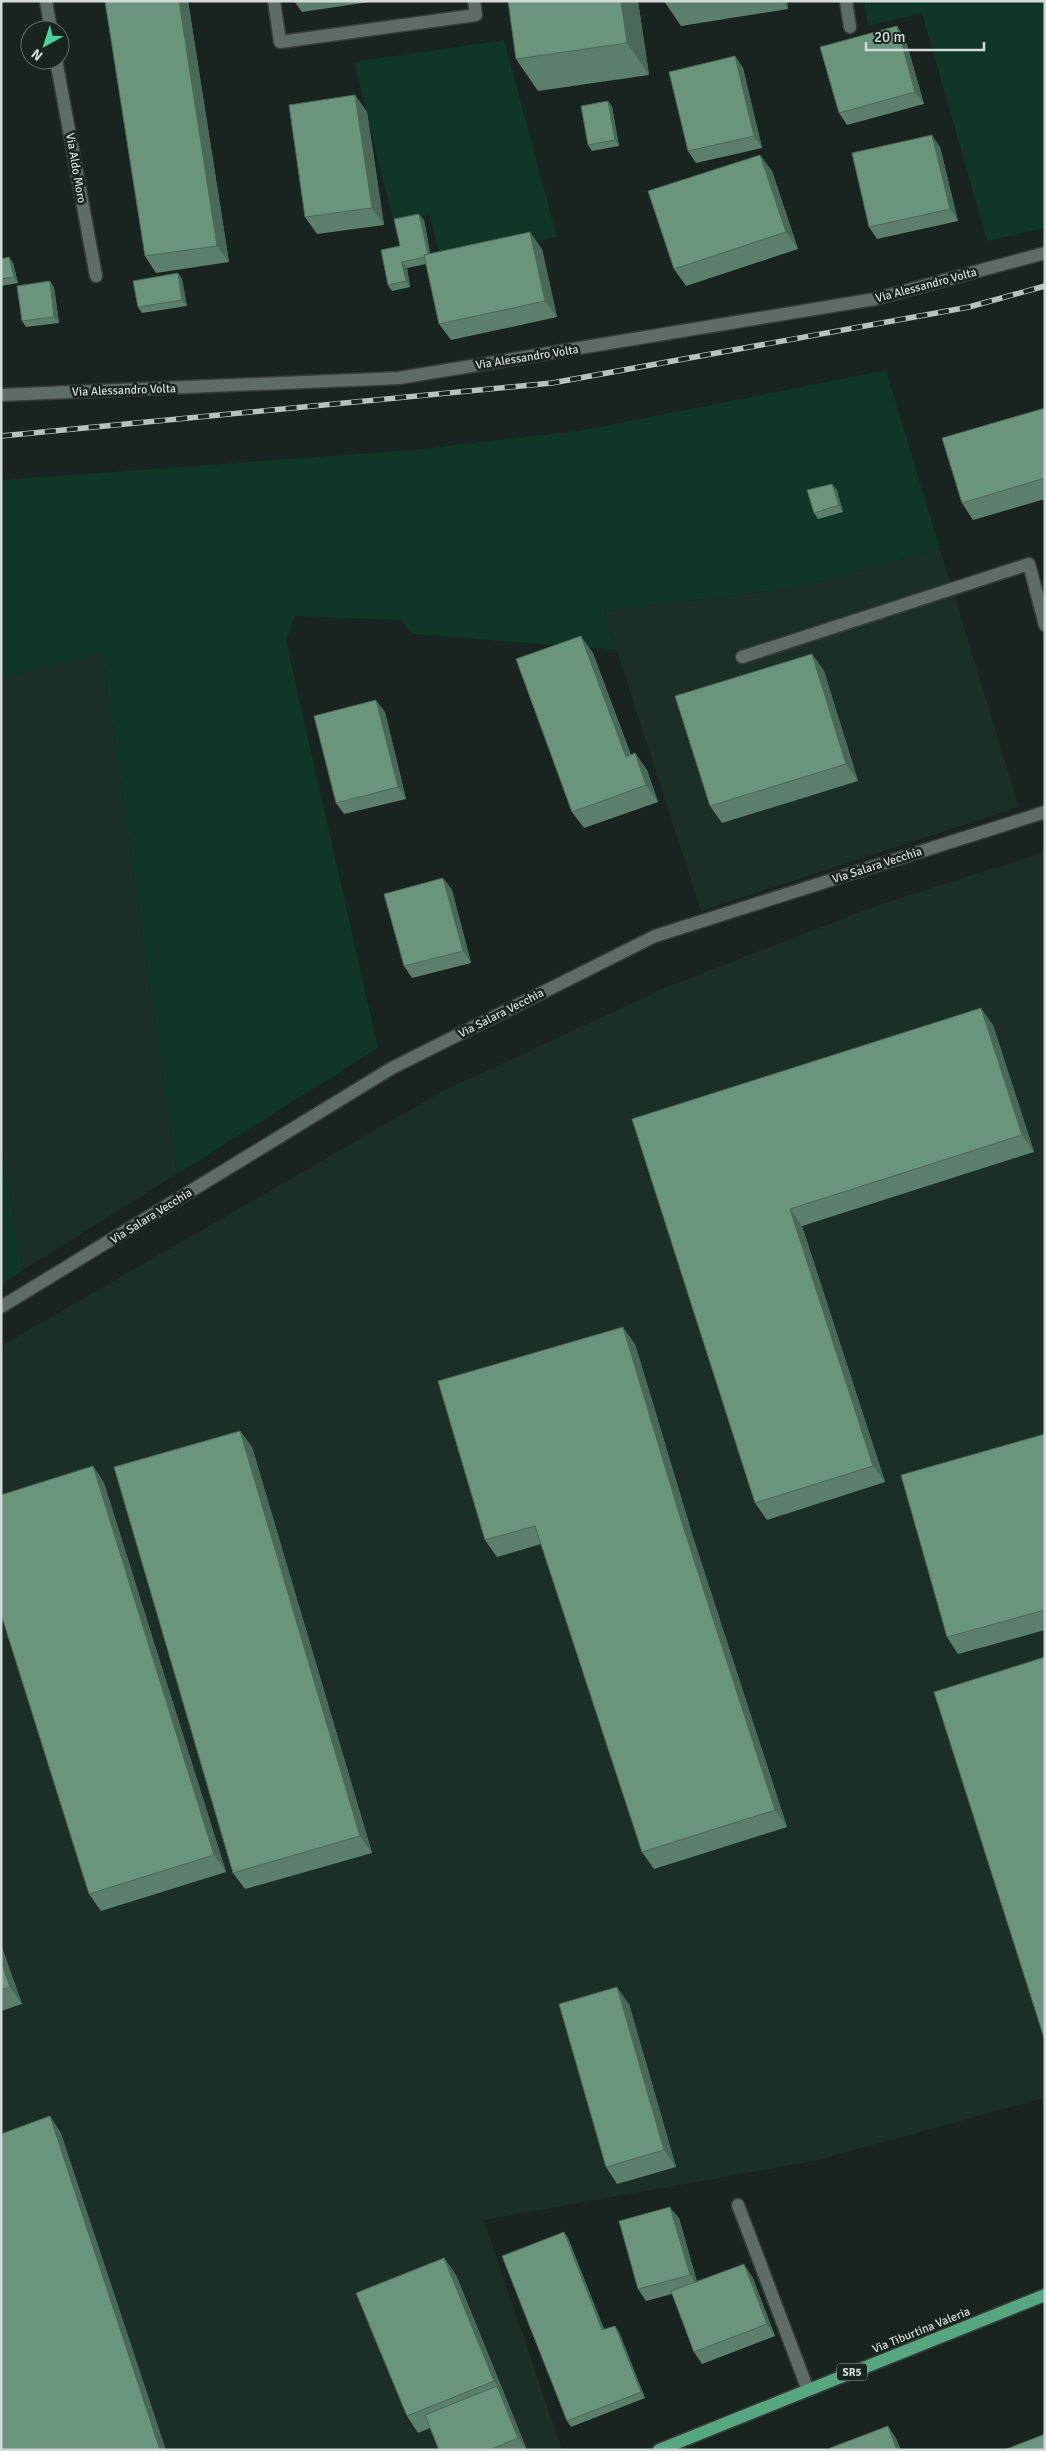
<svg xmlns="http://www.w3.org/2000/svg" width="1046" height="2451" font-family="Signika,sans-serif">
<style>
.built{fill:#1c2f25}
.green{fill:#103625}
.lines{fill:none;stroke-linecap:round;stroke-linejoin:round}
.service-casing{stroke:#353e39;stroke-width:15}
.minor-casing{stroke:#353e39;stroke-width:15}
.tertiary-casing{stroke:#353e39;stroke-width:15}
.primary-casing{stroke:#353e39;stroke-width:15}
.service{stroke:#5e6c65;stroke-width:12}
.minor{stroke:#5e6c65;stroke-width:12}
.tertiary{stroke:#5e6c65;stroke-width:12}
.primary{stroke:#56a682;stroke-width:12}
.rail-casing{stroke:#b9c1bc;stroke-width:5.5}
.rail{stroke:#18241d;stroke-width:4;stroke-dasharray:11;stroke-linecap:butt}
.wall{fill:#5b7f6c}
.shaded-wall{fill:#4a6858}
.building{fill:#6a947e;stroke:#4a6858}
.labels{text-anchor:middle;stroke-width:5;stroke-linejoin:round;paint-order:stroke}
.shield{fill:#18241d;stroke:#9ba49e;stroke-width:1}
.shield-label{font-size:11px;font-weight:bold;fill:#d3dbd6}
.street-label{font-size:12px;fill:#d3dbd6;stroke:#18241d}
</style>
<rect width="100%" height="100%" fill="#18241d"/>
<path class="built" d="M940,549L1019,807L701,911L604,611L793,588Z
M102,653L177,1174L23,1270L1,1147V678Z
M1045,852V2098L814,2161L484,2220L562,2450H1V1346L441,1092L662,989L878,905Z"/>
<path class="green" d="M864,1H1045V228L987,241L922,13L868,26Z
M504,40L557,237L441,260L430,215L393,219L354,62Z
M886,370L940,549L793,588L604,611L616,650L412,634L400,620L295,616L286,641L378,1048L177,1174L102,653L1,678V480L413,450L585,430Z
M1,1147L23,1270L1,1284Z"/>
<g class="lines">
<g class="service-casing">
<path id="service" d="M274,1L280,42L476,15L474,1
M742,657L1029,564L1045,625
M738,2205L808,2390"/>
</g>
<g class="minor-casing">
<path id="minor" d="M46,1L51,30
M846,1L850,27
M56,60L96,276
M1,395L399,378L875,299L1045,253"/>
</g>
<g class="tertiary-casing">
<path id="tertiary" d="M1,1307L392,1068L655,936L1045,812"/>
</g>
<g class="primary-casing">
<path id="primary" d="M659,2450L1045,2295"/>
</g>
<use href="#service" class="service"/>
<use href="#minor" class="minor"/>
<use href="#tertiary" class="tertiary"/>
<use href="#primary" class="primary"/>
<g class="rail-casing">
<path id="rail" d="M1,436L552,383L969,307L1045,286"/>
</g>
<use href="#rail" class="rail"/>
</g>
<path class="wall" d="M105,1H188L229,262L156,273L145,256Z
M294,1H376L302,12Z
M638,1L649,75L538,91L516,59Z
M664,1H787L788,9L681,26Z
M897,26L905,38L924,104L847,125L839,113Z
M735,56L743,68L762,148L696,163L688,151Z
M355,95L367,112L384,225L317,234L305,217Z
M608,101L612,107L619,146L592,151L588,145Z
M940,147L958,221L877,239L869,227Z
M760,155L772,171L798,249L686,286L674,269Z
M424,220L430,253L542,249L557,317L451,340L439,324L426,264L407,268L410,287L392,291L388,285L400,246Z
M9,257L13,263L18,283L1,286V259Z
M178,273L182,279L187,306L142,313L138,307Z
M54,287L59,323L26,327L22,321Z
M1045,408V499L973,520L962,503Z
M832,484L837,490L843,512L818,519L814,513Z
M593,653L631,755L635,753L647,770L658,802L584,828L572,812Z
M812,654L824,671L858,781L722,823L710,806Z
M385,712L406,799L344,814L336,803Z
M443,878L452,890L471,963L412,978L404,966Z
M993,1025L1034,1152L802,1226L885,1482L767,1520L755,1503L632,1119Z
M635,1344L693,1537L787,1827L654,1869L642,1852L541,1544L497,1557L485,1540Z
M240,1431L252,1447L372,1853L245,1889L233,1873Z
M1045,1434V1630L958,1654L947,1637Z
M93,1466L104,1483L226,1872L101,1911L89,1894Z
M1,1945L22,2004L1,2011Z
M629,2004L676,2167L617,2184L606,2167Z
M679,2218L697,2282L752,2276L775,2336L702,2364L694,2352L672,2294L646,2301L638,2289Z
M564,2232L568,2238L604,2330L615,2326L619,2332L645,2398L571,2427L567,2421Z
M444,2258L456,2275L527,2450H439L430,2428L418,2433L407,2416Z"/>
<path class="shaded-wall" d="M179,1H188L229,262L217,246Z
M621,1H638L649,75L627,43Z
M783,1H787L788,9Z
M897,26L905,38L924,104L915,92Z
M735,56L743,68L762,148L754,136Z
M355,95L367,112L384,225L372,208Z
M608,101L612,107L619,146L615,140Z
M932,135L940,147L958,221L950,209Z
M760,155L772,171L798,249L786,232Z
M419,214L424,220L432,263L428,257Z
M530,232L542,249L557,317L545,301Z
M9,257L13,263L18,283L14,277Z
M402,262L407,268L410,287L406,281Z
M178,273L182,279L187,306L182,300Z
M50,281L54,287L59,323L54,317Z
M832,484L837,490L843,512L839,505Z
M581,636L593,653L637,774L626,757Z
M812,654L824,671L858,781L846,764Z
M376,700L385,712L406,799L398,787Z
M635,753L647,770L658,802L646,785Z
M443,878L452,890L471,963L463,951Z
M981,1008L993,1025L1034,1152L1022,1135Z
M790,1209L802,1226L885,1482L873,1466Z
M623,1327L635,1344L693,1537L787,1827L775,1810L681,1520Z
M240,1431L252,1447L372,1853L360,1836Z
M93,1466L104,1483L226,1872L214,1855Z
M1,1945L22,2004L10,1987L1,1962Z
M617,1987L629,2004L676,2167L664,2150Z
M50,2116L61,2133L166,2450H160Z
M670,2207L679,2218L698,2286L690,2275Z
M564,2232L568,2238L607,2336L602,2330Z
M444,2258L456,2275L527,2450L518,2438L497,2386L494,2381Z
M744,2264L752,2276L775,2336L767,2324Z
M615,2326L619,2332L645,2398L641,2392Z
M888,2426L896,2438L901,2450H897Z"/>
<path class="building" d="M105,1H179L217,246L145,256Z
M508,1H621L627,43L516,59Z
M897,26L915,92L839,113L820,47Z
M735,56L754,136L688,151L669,72Z
M355,95L372,208L305,217L289,105Z
M608,101L615,140L588,145L581,106Z
M932,135L950,209L869,227L852,153Z
M760,155L786,232L674,269L648,191Z
M419,214L428,254L424,255L425,257L402,262L406,281L388,285L381,250L400,246L394,219Z
M530,232L545,301L439,324L424,255Z
M9,257L14,277L1,279V259Z
M178,273L182,300L138,307L133,281Z
M50,281L54,317L22,321L17,286Z
M1045,408V478L962,503L942,438Z
M832,484L839,505L814,513L807,490Z
M581,636L626,757L635,753L646,785L572,812L516,659Z
M812,654L846,764L710,806L675,696Z
M376,700L398,787L336,803L314,716Z
M443,878L463,951L404,966L384,894Z
M981,1008L1022,1135L790,1209L873,1466L755,1503L632,1119Z
M623,1327L681,1520L775,1810L642,1852L535,1526L485,1540L438,1381Z
M240,1431L360,1836L233,1873L114,1467Z
M1045,1434V1610L947,1637L901,1475Z
M93,1466L214,1855L89,1894L1,1614V1495Z
M1045,1657V2041L934,1692Z
M1,1962L10,1987L1,1990Z
M617,1987L664,2150L606,2167L559,2004Z
M50,2116L160,2450H1V2134Z
M670,2207L690,2275L638,2289L619,2221Z
M564,2232L602,2330L615,2326L641,2392L567,2421L502,2256Z
M444,2258L494,2381L407,2416L356,2293Z
M744,2264L767,2324L694,2352L671,2291Z
M497,2386L518,2438L489,2450H439L425,2415Z
M888,2426L897,2450H831L830,2448Z
M1045,2434V2450H1004Z"/>
<g class="labels">
<rect class="shield" x="837" y="2363.5" width="30" height="17" rx="4"/>
<g class="shield-label">
<text x="852" y="2376">SR5</text>
</g>
<g class="street-label">
<text transform="translate(76 168) rotate(80)" y="4">Via Aldo Moro</text>
<text transform="translate(926 285) rotate(-15)" y="4">Via Alessandro Volta</text>
<text transform="translate(527 357) rotate(-9)" y="4">Via Alessandro Volta</text>
<text transform="translate(124 390) rotate(-2)" y="4">Via Alessandro Volta</text>
<text transform="translate(877 865) rotate(-18)" y="4">Via Salara Vecchia</text>
<text transform="translate(501 1013) rotate(-27)" y="4">Via Salara Vecchia</text>
<text transform="translate(151 1216) rotate(-32)" y="4">Via Salara Vecchia</text>
<text transform="translate(921 2330) rotate(-22)" y="4">Via Tiburtina Valeria</text>
</g>
</g>
<rect width="1046" height="2451" fill="none" stroke="#d3dbd6" stroke-width="5"/>
<g transform="translate(45 45) rotate(219)"><circle r="24" fill="#18241d" stroke="#636d67"/>
<path d="M0-4L9 19L0 12L-9 19Z" fill="#4dd39a"/>
<text y="-8" font-size="14" font-weight="bold" text-anchor="middle" fill="#d3dbd6">N</text>
</g>
<path d="M866 42v8h118v-8" fill="none" stroke="#d3dbd6" stroke-width="2.5"/>
<text x="874" y="42" font-size="15" fill="#d3dbd6" stroke="#18241d" stroke-width="4" paint-order="stroke">20 m</text>
</svg>
